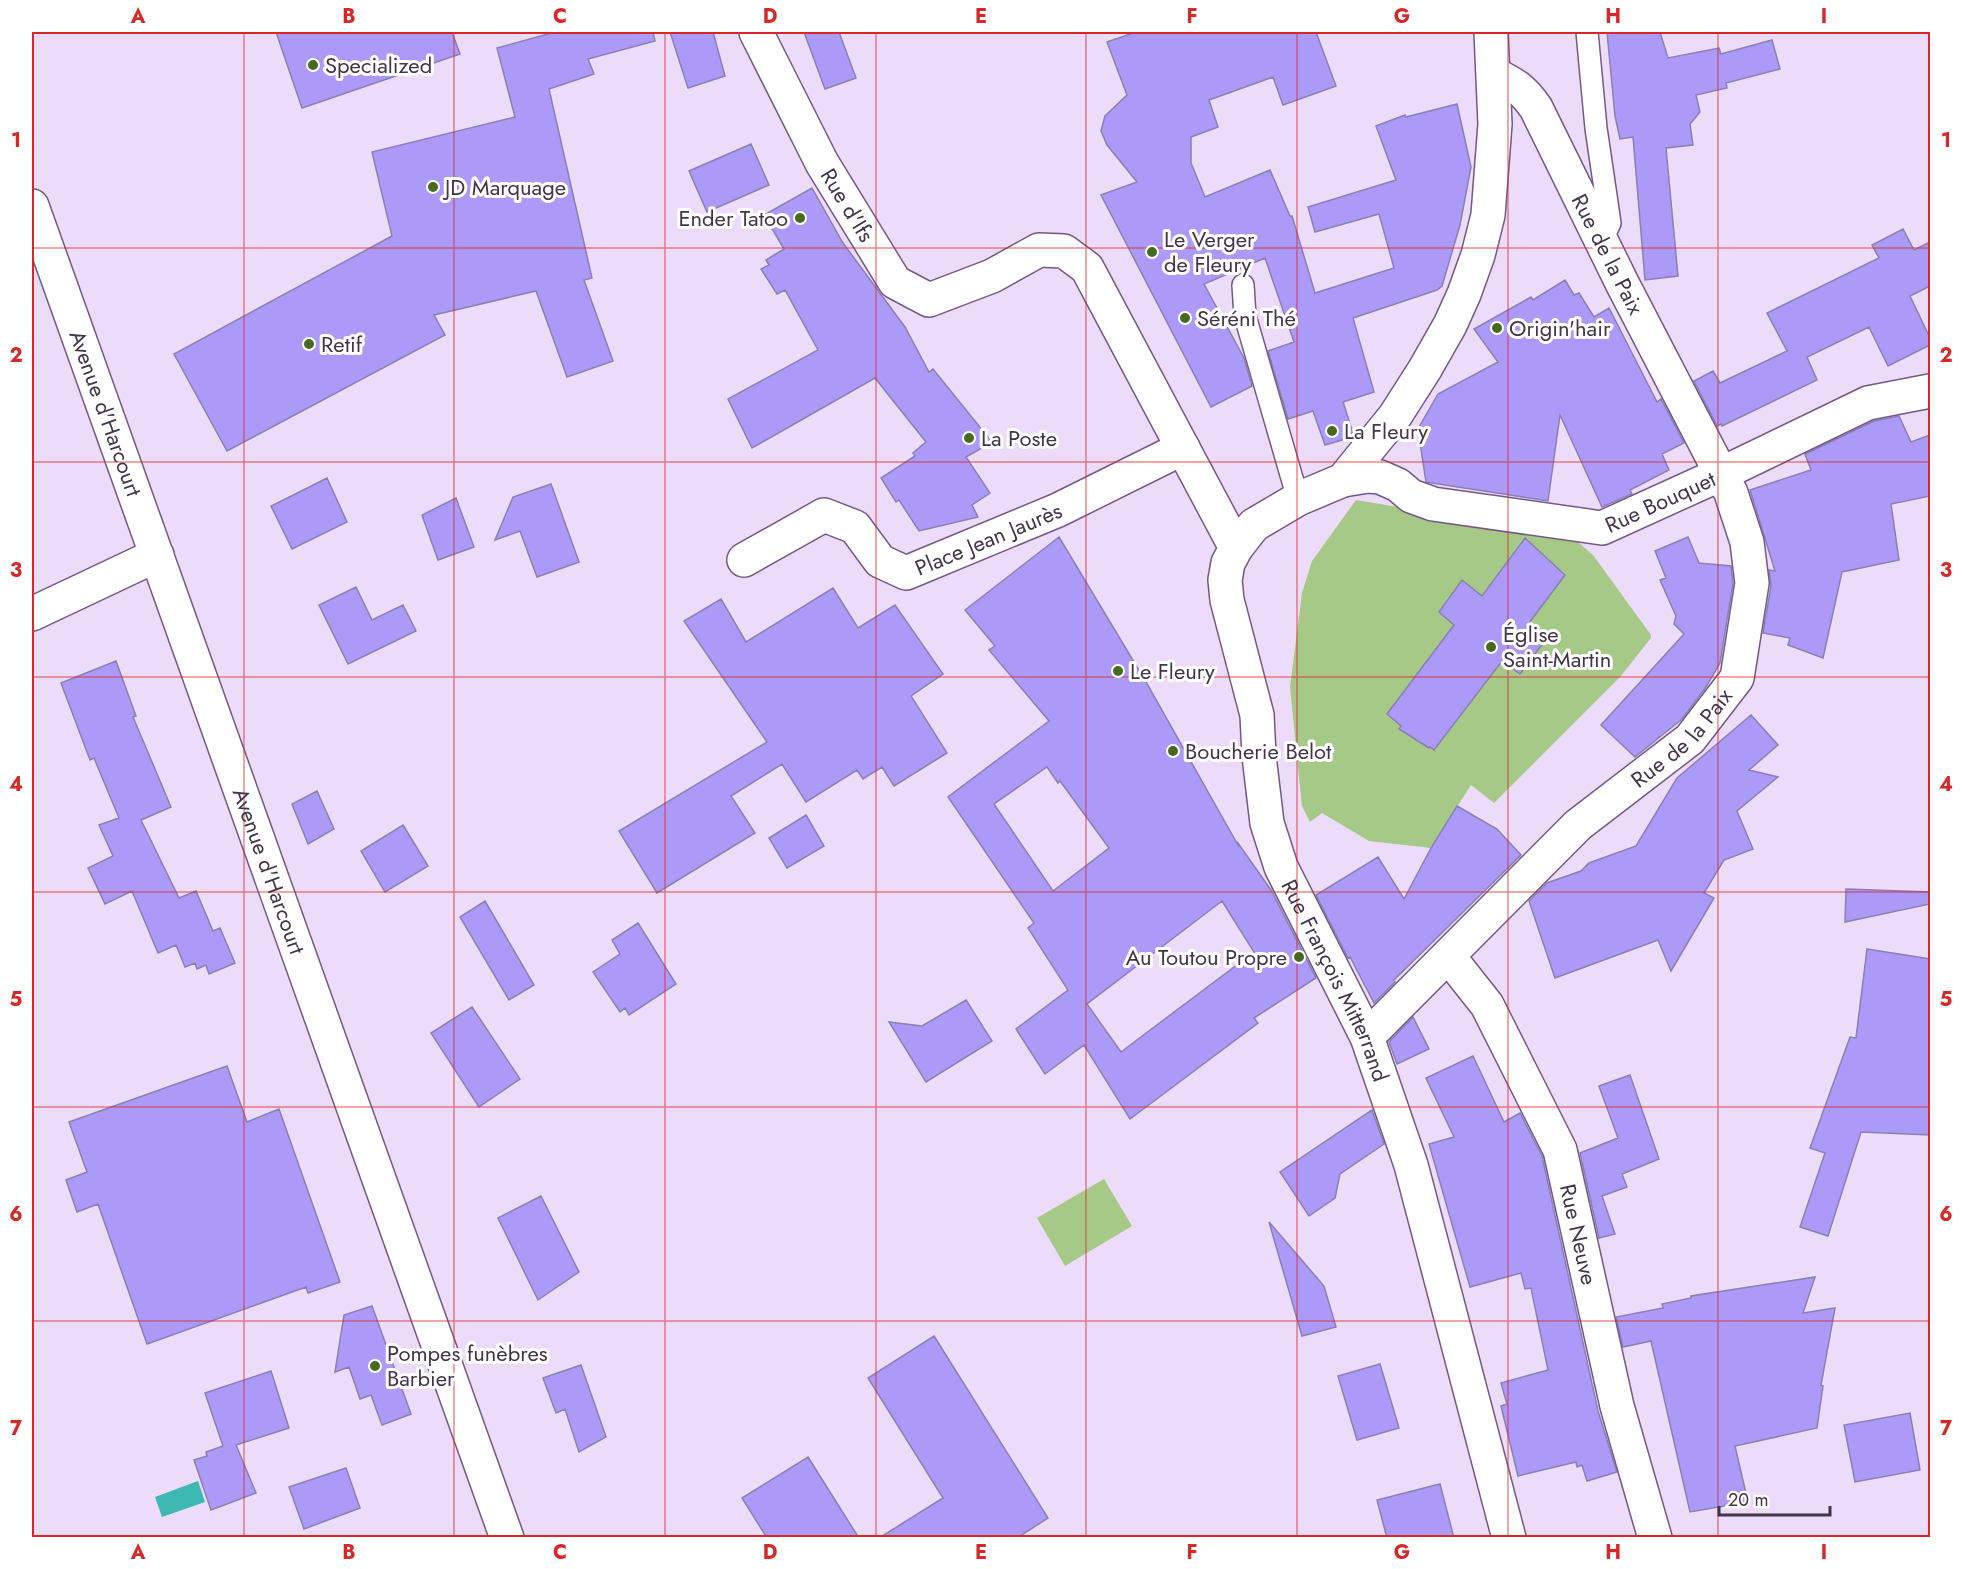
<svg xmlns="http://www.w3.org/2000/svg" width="1962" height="1569" font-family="Jost,sans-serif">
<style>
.green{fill:#a6c988}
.water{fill:#3db8b3}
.building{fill:#ab9af7;stroke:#8981b3;stroke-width:1.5;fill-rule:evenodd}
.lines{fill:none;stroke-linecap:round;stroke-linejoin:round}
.service-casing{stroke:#745986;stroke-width:24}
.minor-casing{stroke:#745986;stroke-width:36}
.tertiary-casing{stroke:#745986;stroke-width:36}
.secondary-casing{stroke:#745986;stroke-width:36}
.service{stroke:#fff;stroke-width:21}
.minor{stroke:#fff;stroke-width:33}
.tertiary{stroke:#fff;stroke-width:33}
.secondary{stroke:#fff;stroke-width:33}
.grid{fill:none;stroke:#d62828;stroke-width:1.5;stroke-opacity:0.55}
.poi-dot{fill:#476921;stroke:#fff;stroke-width:2}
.labels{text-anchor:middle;stroke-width:6;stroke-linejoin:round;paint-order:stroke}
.poi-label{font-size:22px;fill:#413549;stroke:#fff;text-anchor:start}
.street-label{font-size:22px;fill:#413549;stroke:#fff}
.neatline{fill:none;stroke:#d62828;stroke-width:2}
.grid-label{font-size:20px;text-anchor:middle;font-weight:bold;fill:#d62828}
</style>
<rect width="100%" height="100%" fill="#eddbfa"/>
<path class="green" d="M1356,500L1571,536L1593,555L1651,635V638L1620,677L1494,803L1471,785L1431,848L1369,841L1322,813L1310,822L1302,806L1290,687L1302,593L1312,561Z
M1104,1179L1132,1226L1065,1266L1037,1218Z"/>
<path class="water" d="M198,1481L205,1502L162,1517L155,1497Z"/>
<path class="building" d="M276,32H452L460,54L302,108Z
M555,32H653L655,41L588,59L594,74L549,89L592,278L584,280L613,361L567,377L536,291L434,315L445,335L227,451L174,354L392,236L372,152L515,117L497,48Z
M670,32H713L725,76L688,88Z
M804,32H839L856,78L825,89Z
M1136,32H1316L1336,86L1283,105L1273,77L1209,100L1218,127L1191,137V163L1205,197L1270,170L1290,216H1292L1315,293L1394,268L1379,214L1315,232L1308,207L1396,180L1376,126L1405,115L1406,117L1457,104L1471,167L1460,225L1442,286L1437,290L1353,318L1374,392L1343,402L1353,433L1342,440L1325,445L1313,411L1288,419L1268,351L1294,342L1265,258L1204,284L1244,358L1252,386L1211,407L1101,195L1137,182L1107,145L1101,131L1105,116L1127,95L1107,42Z
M1607,32H1660L1668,58L1719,48L1721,54L1772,40L1780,69L1726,83L1727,88L1696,95L1700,112L1690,124L1693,145L1666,148L1678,276L1645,280L1633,137L1620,139L1615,116Z
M751,144L769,185L707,212L689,171Z
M812,188L843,243L905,327L929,372L933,369L992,442L966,457L990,493L972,505L978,517L919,531L899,500L896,502L881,478L915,456L913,453L926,442L875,378L752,448L728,399L818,350L785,290L777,294L761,269L769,265L766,260L784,249L764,215Z
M1903,229L1914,250L1930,242V286L1910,296L1930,338V345L1888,366L1869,327L1807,357L1817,380L1722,426L1721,424L1717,426L1694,381L1713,371L1720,383L1787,351L1767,313L1879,258L1872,245Z
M1565,280L1574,295L1579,293L1594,317L1609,308L1657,402L1661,399L1684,443L1662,454L1669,470L1630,490L1632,494L1602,507L1560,415L1548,501L1426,482L1418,429L1438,394L1498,362L1474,329L1531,297L1533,300Z
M1899,416L1911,442L1930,435V496L1891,504L1899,560L1842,572L1823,658L1788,645L1790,638L1763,633L1771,586L1769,570L1775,571L1750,490L1811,470L1805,454L1874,421Z
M327,478L347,522L292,549L271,506Z
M551,484L579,562L537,577L520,531L495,540L513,497Z
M456,498L474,547L438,560L422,515Z
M1059,537L1146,682L1238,845V843L1271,890L1316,978L1254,1018L1258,1023L1130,1119L1084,1045L1045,1074L1016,1029L1068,990L1028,928L1034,923L948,797L1049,721L989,650L995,646L965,610ZM1047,767L1058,783L1060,781L1109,848L1053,891L994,804ZM1222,901L1254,952L1121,1052L1087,1004Z
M1688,537L1699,563L1731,566L1733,583L1720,663L1706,687L1682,719L1635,757L1601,725L1684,634L1674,624L1676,616L1660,580L1666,578L1655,551Z
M1525,538L1565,575L1526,627L1543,643L1520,674L1502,661L1434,750L1430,747L1429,748L1399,729L1401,726L1387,714L1454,625L1439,612L1462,580L1482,596Z
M356,587L372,620L403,605L416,631L348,664L319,605Z
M833,588L858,628L895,605L943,674L911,696L947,753L894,786L882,767L863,779L857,770L806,802L782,764L731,796L755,833L657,893L619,831L767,742L684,621L721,599L746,642Z
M116,661L136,716L133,717L171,807L141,820L179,898L196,891L213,931L220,928L235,963L209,974L206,965L197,969L195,963L185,967L176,945L158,953L132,891L105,904L88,868L113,856L99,825L119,818L94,758L90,760L61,683Z
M1751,715L1778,745L1749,770L1778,777L1737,811L1753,849L1724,860L1704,893L1714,898L1671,971L1658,940L1555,978L1529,901L1547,883L1581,871L1589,863L1636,846L1677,778Z
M317,791L334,829L308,844L292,804Z
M1457,806L1497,829L1521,855L1394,980L1395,982L1374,1003L1350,957L1348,958L1316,895L1378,857L1404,899L1431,848Z
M806,815L824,846L787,868L769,838Z
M403,825L428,866L385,892L361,851Z
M1846,889L1930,892V904L1845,922Z
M485,901L534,985L509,1000L460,917Z
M638,923L676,984L629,1015L625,1008L620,1012L593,972L620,954L612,940Z
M1867,949L1930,959V1135L1861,1132L1828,1236L1800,1227L1825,1153L1810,1148L1850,1037L1856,1038Z
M966,1000L992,1041L926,1082L889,1022L922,1026Z
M472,1007L520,1079L479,1107L431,1033Z
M1413,1017L1429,1049L1397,1064L1389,1042Z
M1473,1056L1504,1122L1520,1113L1542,1156L1598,1411L1617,1472L1587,1481L1582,1465L1577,1467L1576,1462L1518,1476L1501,1406L1507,1404L1501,1383L1548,1370L1531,1288L1525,1289L1521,1273L1470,1287L1429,1144L1454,1137L1426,1078Z
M227,1066L247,1122L279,1109L340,1282L308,1293L306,1287L147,1344L98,1204L77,1212L66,1180L87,1172L69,1122Z
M1630,1075L1659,1159L1622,1174L1627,1187L1602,1196L1615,1234L1599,1238L1580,1153L1618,1138L1599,1086Z
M1372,1110L1384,1144L1340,1174L1335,1198L1309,1216L1280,1172Z
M541,1196L579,1272L538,1300L498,1218Z
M1269,1222L1324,1286L1336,1327L1302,1336Z
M1815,1277L1803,1313L1835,1308L1821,1385L1823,1386L1817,1428L1735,1446L1748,1502L1690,1512L1651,1341L1623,1347L1616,1317L1663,1308L1662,1304L1691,1298V1296Z
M372,1306L411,1414L382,1425L371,1395L360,1399L349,1367L335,1372L344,1315Z
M934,1336L1048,1518L1017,1538H879L943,1498L868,1378Z
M1380,1364L1399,1428L1357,1440L1338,1376Z
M581,1365L606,1437L579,1452L565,1409L556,1413L543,1378Z
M271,1371L289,1428L236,1445L256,1493L211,1510L194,1460L207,1456L206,1452L223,1446L205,1393Z
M1910,1413L1920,1470L1855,1482L1844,1425Z
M808,1457L845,1516L859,1538H767L742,1498Z
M346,1468L360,1508L304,1529L289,1487Z
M1440,1484L1454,1538H1387L1377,1500Z"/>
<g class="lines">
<g class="service-casing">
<path id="service" d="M1587,32L1596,128L1610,223L1601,242
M1243,285L1245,316L1298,499"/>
</g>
<g class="minor-casing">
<g id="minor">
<path id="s1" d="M756,32L822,163L895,282L929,300L992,276L1039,250L1064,251L1087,268L1236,548"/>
<path id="s2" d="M1343,480L1368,476L1380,477L1398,485L1411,496L1433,504L1602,528L1721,474L1868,403L1930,391"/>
<path id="s3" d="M744,560L824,515L855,527L880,561L906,573L1058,510L1183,448"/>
<path d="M32,614L157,555"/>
<path id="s4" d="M1449,957L1487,1005L1560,1150L1617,1406L1655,1538"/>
<path id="s5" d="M1367,1037L1578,825L1690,739L1737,678L1752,583L1747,542L1731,493L1622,283L1536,108C1523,89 1514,84 1494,74"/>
</g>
</g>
<g class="tertiary-casing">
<g id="tertiary">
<path id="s6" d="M1491,32L1495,124L1488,215L1478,255L1464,294L1450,325L1425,369L1395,416L1343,480L1298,499L1254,525L1236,548L1228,563L1225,580L1227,600L1257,715L1259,756L1267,823L1281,867L1367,1037L1411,1165L1509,1538"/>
</g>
</g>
<g class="secondary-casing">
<g id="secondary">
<path id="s7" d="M32,206L507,1538"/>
</g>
</g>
<use href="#service" class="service"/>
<use href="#minor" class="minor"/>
<use href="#tertiary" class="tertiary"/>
<use href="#secondary" class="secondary"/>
</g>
<path class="grid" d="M244,32V1538M454,32V1538M665,32V1538M876,32V1538M1086,32V1538M1297,32V1538M1508,32V1538M1718,32V1538M32,248H1930M32,462H1930M32,677H1930M32,892H1930M32,1107H1930M32,1321H1930"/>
<g class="poi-dot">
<circle cx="313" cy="65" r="6"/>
<circle cx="433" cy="187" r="6"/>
<circle cx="800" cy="218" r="6"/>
<circle cx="1152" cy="252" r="6"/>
<circle cx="1185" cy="318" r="6"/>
<circle cx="1497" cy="328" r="6"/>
<circle cx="309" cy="344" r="6"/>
<circle cx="1332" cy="431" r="6"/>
<circle cx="969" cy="438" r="6"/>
<circle cx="1491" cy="647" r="6"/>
<circle cx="1118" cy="671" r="6"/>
<circle cx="1173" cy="751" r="6"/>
<circle cx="1299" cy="957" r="6"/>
<circle cx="375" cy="1366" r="6"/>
</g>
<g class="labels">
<g class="poi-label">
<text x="325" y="73">Specialized</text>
<text x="445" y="195">JD Marquage</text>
<text x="788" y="226" text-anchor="end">Ender Tatoo</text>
<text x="1164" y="247">Le Verger<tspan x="1164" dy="25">de Fleury</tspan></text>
<text x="1197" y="326">Séréni Thé</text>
<text x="1509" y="336">Origin'hair</text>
<text x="321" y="352">Retif</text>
<text x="1344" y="439">La Fleury</text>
<text x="981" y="446">La Poste</text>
<text x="1503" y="642">Église<tspan x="1503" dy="25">Saint-Martin</tspan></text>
<text x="1130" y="679">Le Fleury</text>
<text x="1185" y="759">Boucherie Belot</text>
<text x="1287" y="965" text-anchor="end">Au Toutou Propre</text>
<text x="387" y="1361">Pompes funèbres<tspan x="387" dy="25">Barbier</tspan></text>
</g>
<g class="street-label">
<text dy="8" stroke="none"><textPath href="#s1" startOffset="196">Rue d'Ifs</textPath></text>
<text transform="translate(1608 254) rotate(63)" y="8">Rue de la Paix</text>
<text dy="8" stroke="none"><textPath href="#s7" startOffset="220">Avenue d'Harcourt</textPath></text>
<text dy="8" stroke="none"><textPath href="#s2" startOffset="332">Rue Bouquet</textPath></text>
<text dy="8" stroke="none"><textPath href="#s3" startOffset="285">Place Jean Jaurès</textPath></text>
<text dy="8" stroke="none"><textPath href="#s5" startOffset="435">Rue de la Paix</textPath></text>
<text dy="8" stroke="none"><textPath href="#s7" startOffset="706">Avenue d'Harcourt</textPath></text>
<text dy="8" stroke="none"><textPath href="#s6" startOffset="1072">Rue François Mitterrand</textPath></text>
<text dy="8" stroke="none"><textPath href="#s4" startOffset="310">Rue Neuve</textPath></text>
</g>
</g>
<rect width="1962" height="1569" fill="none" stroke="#ffffff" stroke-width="66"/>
<path d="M1719 1506v9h111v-9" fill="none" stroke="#413549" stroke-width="3"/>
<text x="1728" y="1506" font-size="18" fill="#413549" stroke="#ffffff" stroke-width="4.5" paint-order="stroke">20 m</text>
<rect x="33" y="33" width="1896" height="1503" class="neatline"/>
<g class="grid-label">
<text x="138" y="23">A</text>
<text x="349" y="23">B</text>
<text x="560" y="23">C</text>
<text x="770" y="23">D</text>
<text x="981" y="23">E</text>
<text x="1192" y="23">F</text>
<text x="1402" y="23">G</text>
<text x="1613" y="23">H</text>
<text x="1824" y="23">I</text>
<text x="16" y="147">1</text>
<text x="1946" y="147">1</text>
<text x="16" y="362">2</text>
<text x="1946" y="362">2</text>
<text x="16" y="577">3</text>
<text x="1946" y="577">3</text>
<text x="16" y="791">4</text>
<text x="1946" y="791">4</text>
<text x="16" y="1006">5</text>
<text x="1946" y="1006">5</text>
<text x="16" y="1221">6</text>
<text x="1946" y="1221">6</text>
<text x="16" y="1435">7</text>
<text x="1946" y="1435">7</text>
<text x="138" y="1559">A</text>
<text x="349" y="1559">B</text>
<text x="560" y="1559">C</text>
<text x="770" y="1559">D</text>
<text x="981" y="1559">E</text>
<text x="1192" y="1559">F</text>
<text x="1402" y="1559">G</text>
<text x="1613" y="1559">H</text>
<text x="1824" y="1559">I</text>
</g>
</svg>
